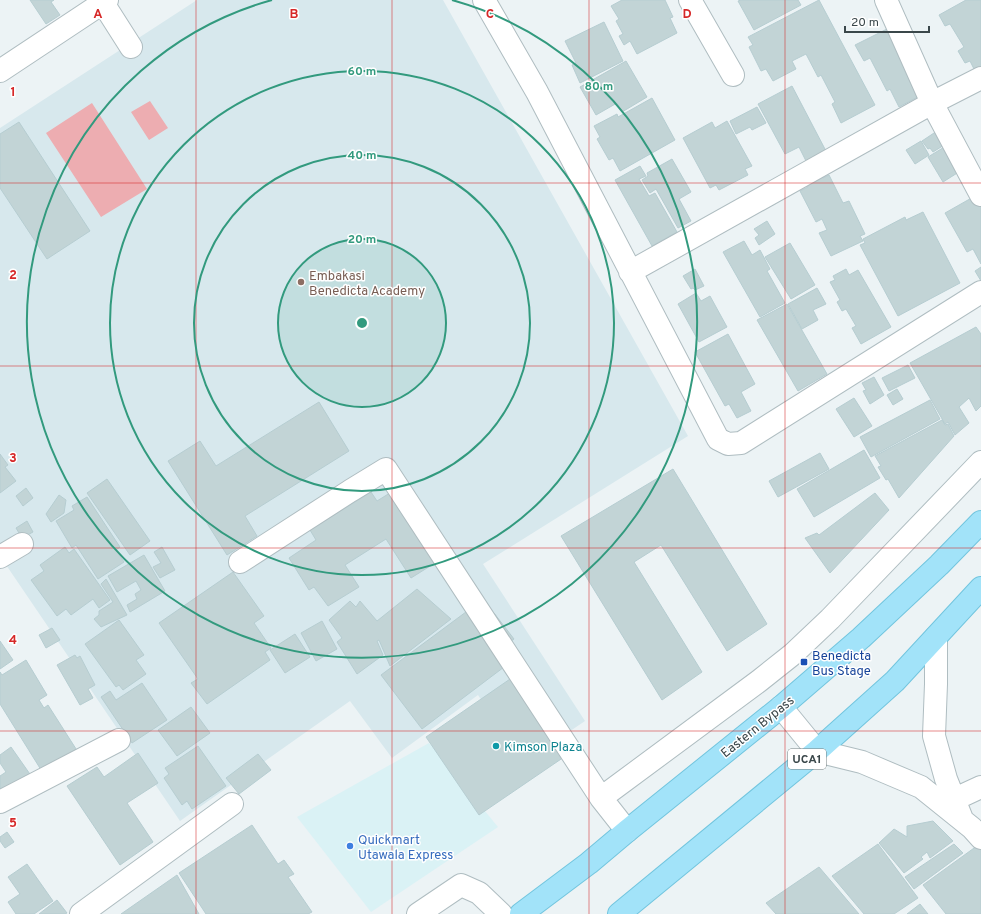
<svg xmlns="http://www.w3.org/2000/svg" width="981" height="914" font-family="Overpass,sans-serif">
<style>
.commercial{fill:#daf2f5}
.education{fill:#d7e8ed}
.water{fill:#edadb1}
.building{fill:#c2d4d6;stroke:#b6cdd1}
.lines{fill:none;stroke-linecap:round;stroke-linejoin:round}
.minor-casing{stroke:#afbdc1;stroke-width:24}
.major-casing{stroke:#72c5de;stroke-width:24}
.minor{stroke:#fff;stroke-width:22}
.major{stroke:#a2e3f9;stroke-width:22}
.grid{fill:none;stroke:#d62828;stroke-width:1;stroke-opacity:0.55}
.ring{fill:none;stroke:#329a7e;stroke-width:2}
.education-dot{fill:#8d6e63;stroke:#fff;stroke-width:1.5}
.transit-dot{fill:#1a4fb4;stroke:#fff;stroke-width:1.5}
.culture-dot{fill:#0f9aa8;stroke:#fff;stroke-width:1.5}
.shop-dot{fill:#3f7fe0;stroke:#fff;stroke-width:1.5}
.labels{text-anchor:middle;stroke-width:3;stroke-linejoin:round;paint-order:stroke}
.shield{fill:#fff;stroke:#757e80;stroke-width:1}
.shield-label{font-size:12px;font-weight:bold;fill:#3a474a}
.education-label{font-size:13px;fill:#785e54;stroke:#fff;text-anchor:start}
.transit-label{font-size:13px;fill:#164399;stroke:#fff;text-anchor:start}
.street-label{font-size:13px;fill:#3a474a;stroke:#fff}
.culture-label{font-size:13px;fill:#0d838f;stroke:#fff;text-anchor:start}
.shop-label{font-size:13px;fill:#366cbe;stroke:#fff;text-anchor:start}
.grid-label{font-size:13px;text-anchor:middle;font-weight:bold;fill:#d62828;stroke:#fff;stroke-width:3;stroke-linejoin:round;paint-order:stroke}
.centre{fill:#329a7e;stroke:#fff;stroke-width:2}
.ring-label{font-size:12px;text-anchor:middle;font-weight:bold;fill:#329a7e;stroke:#fff;stroke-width:3;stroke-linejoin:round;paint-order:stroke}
</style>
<rect width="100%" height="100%" fill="#ecf3f5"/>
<path class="commercial" d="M429,743L498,827L371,912L297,817Z"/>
<path class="education" d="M197,0H443L688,436L483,564L585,721L523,763L478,695L392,758L350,701L180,821L0,556V128Z"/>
<path class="water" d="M150,101L168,128L149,140L131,112Z
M92,103L147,189L101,217L46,133Z"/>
<path class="building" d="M30,0H54L51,2L60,15L46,24Z
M622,0H665L673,17L670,18L677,33L637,54L630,41L624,45L619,36L623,34L616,21L619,19L611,6Z
M741,0H798L801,5L754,30L738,1Z
M819,0L875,105L841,123L832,104L835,102L821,75L818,77L806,54L792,61L796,69L773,81L766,69L761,71L749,47L753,45L748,37Z
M966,0H981V68L975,71L970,61L965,63L958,51L964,47L950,24L945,26L939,15Z
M604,22L623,61L580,83L572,65L576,63L565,41Z
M891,27L925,93L899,107L890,89L887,91L870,58L864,61L855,45Z
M626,61L647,97L622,112L617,103L596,115L580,87Z
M792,86L826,151L806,161L799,147L785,154L758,104Z
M652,98L675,140L620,171L613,158L609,160L597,139L600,137L594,126L617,114L618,117Z
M757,107L766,123L752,130L750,127L736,134L730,121Z
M727,121L752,166L745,169L748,175L719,190L716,185L710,188L683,138L712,122L715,128Z
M19,122L90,231L47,259L0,188V134Z
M940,129L949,142L933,152L930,148L928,149L922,141Z
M921,141L929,155L915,164L906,150Z
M946,146L962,170L943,182L928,157Z
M672,159L691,192L679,199L691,221L678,228L656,189L650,193L642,180L648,176L647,173Z
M640,166L646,176L639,179L649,196L655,193L677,232L652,246L615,180Z
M821,174L823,178L829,175L843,203L849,201L865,234L860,236L863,241L831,256L819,233L827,230L822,219L816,222L800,191L808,187L805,181Z
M975,196L981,206V264L973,249L967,252L945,213Z
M923,212L960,283L898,316L860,245L865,243L863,239L905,217L906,220Z
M767,221L775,234L759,245L755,238L759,235L754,229Z
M744,241L752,255L760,250L770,269L767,271L785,303L760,317L723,252Z
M790,243L815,285L791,299L765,257Z
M981,267V281L975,271Z
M695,269L704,286L695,290L693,288L691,289L683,276Z
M846,269L849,275L858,270L891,327L861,344L852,328L856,326L846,309L842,311L837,302L840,300L830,282L835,280L833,276Z
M817,288L826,304L813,310L818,320L802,329L788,304Z
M696,293L701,301L710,296L727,327L699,342L678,304Z
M787,304L827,374L798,391L757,320Z
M976,327L981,334V406L976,411L969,398L959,407L969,423L955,435L948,422L945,424L910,363Z
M728,334L755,384L741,392L751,411L737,418L729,404L725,406L695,352Z
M908,365L915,378L889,391L882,378Z
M874,377L884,395L870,404L863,391L866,390L862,383Z
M897,389L903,399L893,405L887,395Z
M854,398L872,426L854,437L836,409Z
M930,400L940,419L871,457L860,437Z
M319,402L349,451L245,516L257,536L227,555L168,461L200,441L216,466Z
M942,420L945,425L948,424L954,436L899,498L888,479L886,480L878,467L881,466L875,456Z
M864,450L880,478L814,517L797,489Z
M820,453L829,469L778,497L769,481Z
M0,454L8,465L5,467L16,481L0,493Z
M673,469L767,624L727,651L661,545L634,562L702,672L662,700L561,536Z
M107,479L150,541L130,555L87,493Z
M406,483L451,553L411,578L386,539L345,565L359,587L328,606L314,587L309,590L289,558L316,540L310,530L371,492L377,501Z
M26,488L33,498L23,506L16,496Z
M875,493L889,510L830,573L805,538L817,533L819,535Z
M59,495L66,500L64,513L51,522L46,514Z
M87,497L120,547L116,550L124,562L98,579L76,545L72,548L56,521L74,510L72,506Z
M27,521L33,532L22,538L16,528Z
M65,547L69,553L74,549L110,600L99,608L93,599L71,615L66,609L57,616L31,580L44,571L40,565Z
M162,547L175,570L160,578L153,567L161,563L154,552Z
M144,555L165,591L130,612L127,605L137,599L135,594L141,590L136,581L117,592L108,576Z
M233,572L264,616L254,623L271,648L265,652L270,660L207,704L191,683L198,679L159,623Z
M106,579L127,615L101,627L94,619L99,615V611L113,602L101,584Z
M417,589L451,619L390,666L379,640L377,641L383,655L357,674L337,642L342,638L329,620L350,601L356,607L360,601L377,621Z
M474,606L485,620L494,613L514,639L502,648L512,661L422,729L381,675Z
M119,620L144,655L136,660L146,674L123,690L119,685L116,687L85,644Z
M322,621L337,649L316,661L301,633Z
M52,628L60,640L46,648L39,635Z
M295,634L310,657L285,673L270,650Z
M0,641L13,660L0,669Z
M75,655L77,658L80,656L95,685L88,689L93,698L80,705L57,665Z
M26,660L47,695L39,700L44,708L48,705L78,752L43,773L0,704V672L2,675Z
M513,677L567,755L479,815L426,737Z
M142,683L167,720L132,743L101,697L110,691L116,700Z
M191,707L210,733L177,756L158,730Z
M198,746L226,786L192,809L187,801L182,805L164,778L169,774L165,768Z
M11,747L32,777L5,796L0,788V776L6,772L0,763V755Z
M138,753L158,783L127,803L153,842L120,865L67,786L97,767L104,777Z
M258,754L271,770L239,794L226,778Z
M933,821L953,841L930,858L927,852L921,857L923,859L904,873L879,843L894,829L907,837V826Z
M252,825L278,864L284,860L294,874L288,877L312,912L308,914H206L179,873Z
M7,832L14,842L5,848L0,841V837Z
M981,843V914H946L923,885Z
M878,844L918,898L894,914H864L832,876Z
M954,844L963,853L914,889L905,877Z
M27,864L53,901L34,914H16L8,902L20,894L8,877Z
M819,867L859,914H776L766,903Z
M177,875L199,914H121Z
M57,900L67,913L65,914H39Z
M920,904L928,914H907Z"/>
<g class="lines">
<g class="minor-casing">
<path id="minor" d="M484,0L537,92L718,439L728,444L741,443L981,292
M690,0L733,75
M886,0L932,103L981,195
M103,3L131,47
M0,71L107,0
M630,272L932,103L981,78
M0,557L22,544
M240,562L350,491L386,469L601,798L627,831
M936,637V684L934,736L946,779L962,819
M781,707L817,751L862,762L921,787L972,828L981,838
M601,798L759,681L793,654L830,619L981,462
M955,799L981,787
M0,802L119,740
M81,914L232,804
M418,914L461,885L479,893L501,914"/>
</g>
<g class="major-casing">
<path id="major" d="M521,914L589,863L627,831L781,707L861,638L939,565L981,522
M619,914L817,751L895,681L981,588"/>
</g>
<use href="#minor" class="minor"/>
<use href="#major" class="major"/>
</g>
<path class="grid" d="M196,0V914M392,0V914M589,0V914M785,0V914M0,183H981M0,366H981M0,548H981M0,731H981"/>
<circle cx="362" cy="323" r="84" fill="#329a7e" fill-opacity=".12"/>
<g class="ring">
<circle cx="362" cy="323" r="84"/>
<circle cx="362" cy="323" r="168"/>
<circle cx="362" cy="323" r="252"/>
<path d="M452 0A335 335 0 1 1 272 0"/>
</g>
<circle class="education-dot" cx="301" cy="282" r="4"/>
<rect class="transit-dot" x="800" y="658" width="8" height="8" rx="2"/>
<circle class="culture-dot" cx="496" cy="746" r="4"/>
<circle class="shop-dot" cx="350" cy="846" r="4"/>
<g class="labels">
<rect class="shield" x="788" y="749" width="38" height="20" rx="3"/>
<g class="shield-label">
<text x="807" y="763">UCA1</text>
</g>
<g class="education-label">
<text x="309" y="280">Embakasi<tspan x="309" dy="15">Benedicta Academy</tspan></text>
</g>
<g class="transit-label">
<text x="812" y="660">Benedicta<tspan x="812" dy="15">Bus Stage</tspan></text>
</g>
<g class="street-label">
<text transform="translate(757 726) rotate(-39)" y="5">Eastern Bypass</text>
</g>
<g class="culture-label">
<text x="504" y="751">Kimson Plaza</text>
</g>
<g class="shop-label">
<text x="358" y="844">Quickmart<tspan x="358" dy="15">Utawala Express</tspan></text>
</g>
</g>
<g class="grid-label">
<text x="98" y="18">A</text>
<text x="294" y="18">B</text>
<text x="490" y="18">C</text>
<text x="687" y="18">D</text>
<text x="13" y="96">1</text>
<text x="13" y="279">2</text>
<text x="13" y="462">3</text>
<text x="13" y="644">4</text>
<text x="13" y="827">5</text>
</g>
<circle cx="362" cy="323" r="6" class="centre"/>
<g class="ring-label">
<text x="362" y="75">60 m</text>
<text x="599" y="90">80 m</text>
<text x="362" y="159">40 m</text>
<text x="362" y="243">20 m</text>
</g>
<path d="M845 26v6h84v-6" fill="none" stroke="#3a474a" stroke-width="2"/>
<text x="851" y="26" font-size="12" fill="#3a474a" stroke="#ffffff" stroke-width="3" paint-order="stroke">20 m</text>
</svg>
